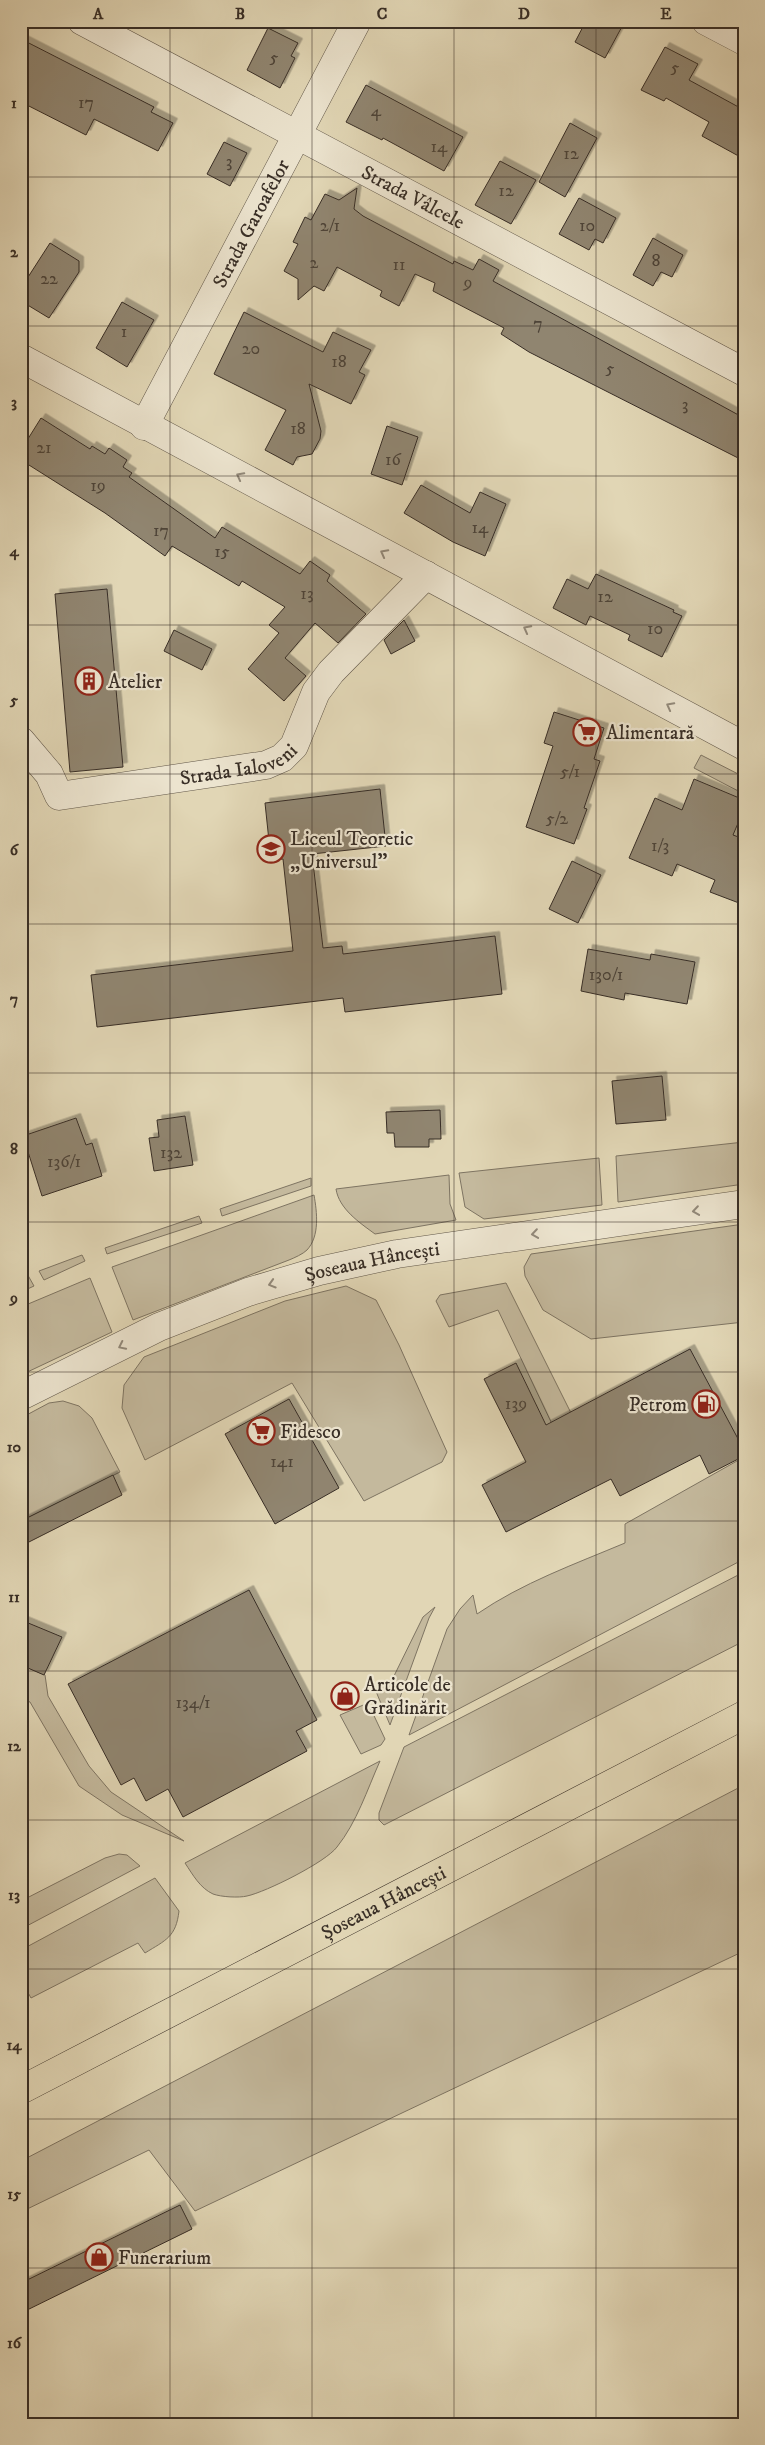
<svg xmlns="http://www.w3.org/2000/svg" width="765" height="2445" font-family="'IM FELL DW Pica',serif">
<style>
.green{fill:#c4b99d;stroke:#7e7462}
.building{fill:#908570;stroke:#382e26;filter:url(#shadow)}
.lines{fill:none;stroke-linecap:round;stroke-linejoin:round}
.minor-casing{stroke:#62584a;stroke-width:29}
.highway-casing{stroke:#382e26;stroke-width:29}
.minor{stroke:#ece4cf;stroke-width:28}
.highway{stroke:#e1d6b5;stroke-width:28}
.oneway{stroke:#92897a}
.grid{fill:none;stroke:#382e26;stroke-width:1;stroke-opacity:0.55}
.labels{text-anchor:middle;stroke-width:4.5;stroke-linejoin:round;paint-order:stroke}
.number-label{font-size:18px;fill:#4e4438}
.street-label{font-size:20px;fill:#382e26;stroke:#ece4cf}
.poi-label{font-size:20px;fill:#382e26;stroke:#ece4cf;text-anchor:start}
.neatline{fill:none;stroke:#382e26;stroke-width:2}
.grid-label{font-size:16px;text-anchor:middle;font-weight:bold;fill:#382e26}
</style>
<defs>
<filter id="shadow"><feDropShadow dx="4.5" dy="-4.5" stdDeviation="0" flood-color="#0004"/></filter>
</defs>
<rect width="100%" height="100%" fill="#e1d6b5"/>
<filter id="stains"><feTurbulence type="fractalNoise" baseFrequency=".004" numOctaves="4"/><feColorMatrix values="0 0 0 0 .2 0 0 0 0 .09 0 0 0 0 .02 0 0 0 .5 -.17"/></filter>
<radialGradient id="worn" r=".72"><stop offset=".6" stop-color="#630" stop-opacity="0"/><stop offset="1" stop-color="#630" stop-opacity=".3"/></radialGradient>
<path class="green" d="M701,755L744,777V794L694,768Z
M744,1142V1184L618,1202L616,1156Z
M599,1158L602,1205L484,1219L465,1207L459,1173Z
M449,1175L450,1204L456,1220L375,1234C360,1223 339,1209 336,1189Z
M311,1178V1186L222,1216L220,1209Z
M314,1195C317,1212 320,1236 307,1250C303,1254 294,1258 289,1260L133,1320L112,1267Z
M199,1216L202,1223L107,1254L105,1248Z
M744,1224V1322L591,1339L543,1310L525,1276L524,1267L531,1254Z
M82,1255L85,1261L44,1280L39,1271Z
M21,1263L34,1286L21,1292Z
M90,1278L112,1332L21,1375V1307Z
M506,1283L571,1413L552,1424L498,1310L449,1327L436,1301L440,1295Z
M346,1286L376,1300L399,1345L447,1452L442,1462L364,1501L292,1383L145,1460L122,1408L124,1385L144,1357L285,1301Z
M63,1401L79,1406L92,1418L120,1472L21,1521V1418L49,1403Z
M744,1457V1559L409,1735L447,1629L460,1609L473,1595L477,1614C522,1583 575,1564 625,1543V1524Z
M744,1572V1641L384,1825L379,1820V1813L404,1747Z
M435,1607L429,1618L390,1725L375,1689L392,1680L423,1617Z
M21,1665L45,1675L48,1696L89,1766L111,1792L184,1841L122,1815L79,1786L30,1702L21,1698Z
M368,1703L385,1739L381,1745L361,1754L340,1715Z
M380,1761C367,1790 357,1822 337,1847C326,1862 266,1892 247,1896C239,1898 221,1897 213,1894C200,1888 193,1875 185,1863Z
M744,1785V1951L195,2211L149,2150L21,2212V2161Z
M119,1854L127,1855L140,1866L21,1929V1901L105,1858Z
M155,1878L179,1911C176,1937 166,1940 145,1953L138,1943L31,1998L21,1980V1950Z"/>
<path class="building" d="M586,21H625L605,58L575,42Z
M268,28L298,43L291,56L295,58L280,88L247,70Z
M21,39L154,107L151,112L173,123L158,151L94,119L86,135L21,102Z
M665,47L698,64L689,80L744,110V159L702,136L709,122L666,98L664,101L641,90Z
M366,85L463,137L444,171L383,138L382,140L346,122Z
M570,123L597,138L565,197L539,182Z
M224,142L247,153L230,186L207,174Z
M500,161L536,180L511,224L475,205Z
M357,188L354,209L363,216L453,264L454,261L473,270L479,259L499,270L493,281L744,418V461L529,352L501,334L504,328L433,291L435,283L415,274L399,306L380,296L382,291L337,267L324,291L314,286L298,300V279L284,271L298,244L293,242L305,217L311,220L325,194L339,200Z
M579,198L616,218L603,243L595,239L589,250L559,234Z
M653,238L683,255L672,277L661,272L653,286L633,275Z
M50,243L79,261V272L49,318L21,301V288Z
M122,302L154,320L127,367L96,348Z
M244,312L323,352L333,332L371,350L359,372L365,375L351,404L309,384L321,431L320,439L312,454L297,457L293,465L265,450L286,410L214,374Z
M41,418L90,449L92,446L105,454L109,448L127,460L123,467L132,473L129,477L215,538L222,527L300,574L310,561L330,575L327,581L366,614L338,643L315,623L285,658L306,676L284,701L248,669L279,633L269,625L285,607L242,581L239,586L172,546L165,556L105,513L21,460V450Z
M387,426L418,437L402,485L371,474Z
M421,485L470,513L480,492L506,504L485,556L453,542L404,513Z
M596,574L674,610L673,612L682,616L662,657L628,640L630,635L590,616L586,625L553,608L567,579L588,589Z
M107,589L123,767L70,772L55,594Z
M404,620L415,641L391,654L384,640Z
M174,630L212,649L202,670L164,651Z
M554,712L604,728L594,759L600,761L584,808L587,809L574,844L526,827L553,746L544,743Z
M694,779L744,800V809L733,835L744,839V891L739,903L710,892L715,880L677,864L672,876L629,858L655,798L682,810Z
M380,789L386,846L312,854L323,948L342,946L343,954L495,936L502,994L345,1012L343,998L97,1027L91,975L293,951L283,859L271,860L265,803Z
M572,861L601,875L578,923L549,909Z
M588,949L650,960L651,954L695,962L687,1004L625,993L624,1000L581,991Z
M662,1076L666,1120L616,1124L612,1081Z
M440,1110L441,1139H429V1147H395L394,1133H387L386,1112Z
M185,1116L193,1165L154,1171L149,1138L159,1137L157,1120Z
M76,1118L86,1145L92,1143L102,1176L42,1196L23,1136Z
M690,1349L744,1450V1456L709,1474L700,1455L620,1496L611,1479L506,1532L482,1485L526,1462L484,1379L516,1363L546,1425Z
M289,1399L339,1488L275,1524L225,1434Z
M113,1475L122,1495L21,1546V1521Z
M249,1590L317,1720L296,1731L307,1751L183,1817L168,1789L146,1801L134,1778L121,1785L68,1684Z
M21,1620L62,1637L44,1675L21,1665Z
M180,2205L192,2229L21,2313V2283Z"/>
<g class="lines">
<g class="minor-casing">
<g id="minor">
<path id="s1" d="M82,21L744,372"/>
<path d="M706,21L744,41"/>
<path d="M21,358L744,746"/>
<path id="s2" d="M144,426L357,21"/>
<path id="s3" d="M21,741L49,774L59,796L266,765L282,758L294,746L316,692L331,672L426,575"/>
<path id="s4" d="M21,1396L159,1327L248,1292L319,1271L397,1254L744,1204"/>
</g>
</g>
<g class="highway-casing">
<g id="highway">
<path id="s5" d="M21,2090L744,1715"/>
</g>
</g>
<use href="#minor" class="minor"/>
<use href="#highway" class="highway"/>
</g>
<defs><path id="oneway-chevron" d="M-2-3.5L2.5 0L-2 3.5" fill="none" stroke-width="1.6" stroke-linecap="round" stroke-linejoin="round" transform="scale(1.25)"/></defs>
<g class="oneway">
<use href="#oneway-chevron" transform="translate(240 476) rotate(-152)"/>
<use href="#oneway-chevron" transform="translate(384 553) rotate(-152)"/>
<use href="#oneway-chevron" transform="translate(527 629) rotate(-152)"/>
<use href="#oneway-chevron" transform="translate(670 706) rotate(-152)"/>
<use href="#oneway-chevron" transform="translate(696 1211) rotate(172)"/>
<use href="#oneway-chevron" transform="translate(535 1234) rotate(172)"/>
<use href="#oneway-chevron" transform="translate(272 1284) rotate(163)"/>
<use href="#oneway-chevron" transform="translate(122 1346) rotate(154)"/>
</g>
<path class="grid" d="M170,21V2424M312,21V2424M454,21V2424M596,21V2424M21,177H744M21,326H744M21,476H744M21,625H744M21,774H744M21,924H744M21,1073H744M21,1222H744M21,1372H744M21,1521H744M21,1671H744M21,1820H744M21,1969H744M21,2119H744M21,2268H744"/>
<defs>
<g id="building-ring" transform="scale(1.4375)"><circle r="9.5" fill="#ece4cf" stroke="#8f2418" stroke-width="1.5"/><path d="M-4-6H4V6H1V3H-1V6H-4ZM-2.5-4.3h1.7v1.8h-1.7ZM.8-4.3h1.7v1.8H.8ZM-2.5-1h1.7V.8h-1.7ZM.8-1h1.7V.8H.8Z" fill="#8f2418"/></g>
<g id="supermarket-ring" transform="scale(1.4375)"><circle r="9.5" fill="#ece4cf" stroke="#8f2418" stroke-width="1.5"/><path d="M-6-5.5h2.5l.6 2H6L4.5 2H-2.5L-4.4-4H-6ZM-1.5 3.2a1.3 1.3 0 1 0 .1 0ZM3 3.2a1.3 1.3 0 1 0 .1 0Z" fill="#8f2418"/></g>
<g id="school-ring" transform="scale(1.4375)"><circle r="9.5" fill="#ece4cf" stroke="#8f2418" stroke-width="1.5"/><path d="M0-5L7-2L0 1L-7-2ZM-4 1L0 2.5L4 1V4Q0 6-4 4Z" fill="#8f2418"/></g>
<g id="fuel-ring" transform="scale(1.4375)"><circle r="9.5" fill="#ece4cf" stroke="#8f2418" stroke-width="1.5"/><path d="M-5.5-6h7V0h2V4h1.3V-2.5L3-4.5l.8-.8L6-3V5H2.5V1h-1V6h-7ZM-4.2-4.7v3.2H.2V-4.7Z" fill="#8f2418"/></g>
<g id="shop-ring" transform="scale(1.4375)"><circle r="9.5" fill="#ece4cf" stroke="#8f2418" stroke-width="1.5"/><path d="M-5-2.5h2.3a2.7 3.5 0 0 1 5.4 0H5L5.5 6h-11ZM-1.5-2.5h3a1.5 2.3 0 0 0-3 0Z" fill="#8f2418"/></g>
</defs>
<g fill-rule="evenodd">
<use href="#building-ring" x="89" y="681"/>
<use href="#supermarket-ring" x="587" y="732"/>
<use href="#school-ring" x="271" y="849"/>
<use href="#fuel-ring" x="706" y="1404"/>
<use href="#supermarket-ring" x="261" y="1431"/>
<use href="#shop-ring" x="345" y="1696"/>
<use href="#shop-ring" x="99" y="2257"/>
</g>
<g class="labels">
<g class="number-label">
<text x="274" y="63">5</text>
<text x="675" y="73">5</text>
<text x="86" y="108">17</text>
<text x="376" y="116">4</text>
<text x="439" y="152">14</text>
<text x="571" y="159">12</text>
<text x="229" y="167">3</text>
<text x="506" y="196">12</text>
<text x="330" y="231">2/1</text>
<text x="587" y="231">10</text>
<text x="656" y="266">8</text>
<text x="314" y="268">2</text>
<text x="399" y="270">11</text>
<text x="49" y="284">22</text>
<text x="468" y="288">9</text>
<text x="538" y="329">7</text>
<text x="124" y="337">1</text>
<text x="251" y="354">20</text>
<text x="339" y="367">18</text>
<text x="610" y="374">5</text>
<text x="685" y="410">3</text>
<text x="298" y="434">18</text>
<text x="44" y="453">21</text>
<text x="393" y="465">16</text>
<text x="98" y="491">19</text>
<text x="480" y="533">14</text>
<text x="161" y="536">17</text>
<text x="222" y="557">15</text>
<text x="307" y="599">13</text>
<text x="605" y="602">12</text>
<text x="655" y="634">10</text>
<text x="570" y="777">5/1</text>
<text x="557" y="824">5/2</text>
<text x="660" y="851">1/3</text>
<text x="606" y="980">130/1</text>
<text x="171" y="1158">132</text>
<text x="64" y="1167">136/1</text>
<text x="516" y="1409">139</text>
<text x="282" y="1467">141</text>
<text x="193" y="1708">134/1</text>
</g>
<g class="street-label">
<text dy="7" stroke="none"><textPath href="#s1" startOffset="375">Strada Vâlcele</textPath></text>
<text dy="7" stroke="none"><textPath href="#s2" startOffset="229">Strada Garoafelor</textPath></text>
<text dy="7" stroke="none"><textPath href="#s3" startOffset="250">Strada Ialoveni</textPath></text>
<text dy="7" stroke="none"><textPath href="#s4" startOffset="378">Șoseaua Hâncești</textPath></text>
<text dy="7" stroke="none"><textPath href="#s5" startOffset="408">Șoseaua Hâncești</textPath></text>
</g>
<g class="poi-label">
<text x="108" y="688">Atelier</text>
<text x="606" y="739">Alimentară</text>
<text x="290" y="845">Liceul Teoretic<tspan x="290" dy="23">„Universul”</tspan></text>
<text x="687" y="1411" text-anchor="end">Petrom</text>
<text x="280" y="1438">Fidesco</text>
<text x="364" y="1691">Articole de<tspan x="364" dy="23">Grădinărit</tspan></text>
<text x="118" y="2264">Funerarium</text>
</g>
</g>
<rect width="765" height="2445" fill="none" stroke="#e1d6b5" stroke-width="55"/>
<rect x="28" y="28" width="710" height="2390" class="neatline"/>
<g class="grid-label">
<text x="98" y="19">A</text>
<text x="240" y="19">B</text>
<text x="382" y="19">C</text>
<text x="524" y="19">D</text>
<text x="666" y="19">E</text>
<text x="14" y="108">1</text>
<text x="14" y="257">2</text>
<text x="14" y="407">3</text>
<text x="14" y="556">4</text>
<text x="14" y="705">5</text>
<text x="14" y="855">6</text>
<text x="14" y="1004">7</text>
<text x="14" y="1154">8</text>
<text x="14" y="1303">9</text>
<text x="14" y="1452">10</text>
<text x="14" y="1602">11</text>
<text x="14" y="1751">12</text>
<text x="14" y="1900">13</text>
<text x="14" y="2050">14</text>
<text x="14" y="2199">15</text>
<text x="14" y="2348">16</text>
</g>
<rect width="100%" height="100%" filter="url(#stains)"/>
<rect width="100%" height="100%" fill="url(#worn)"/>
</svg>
